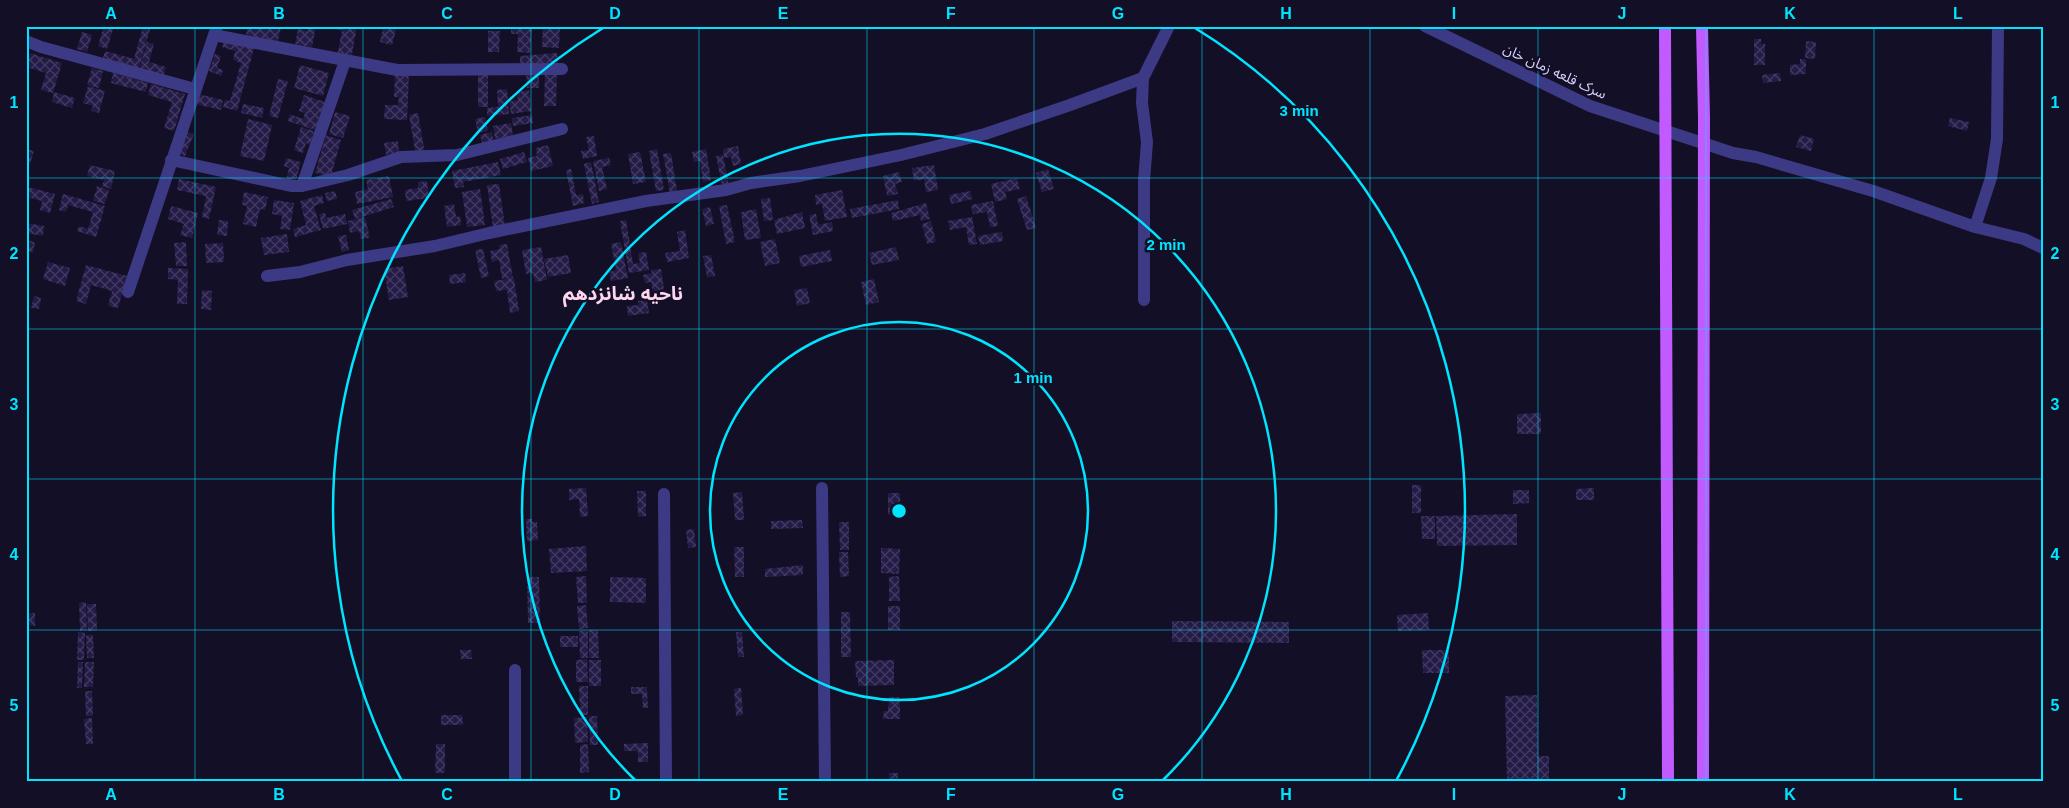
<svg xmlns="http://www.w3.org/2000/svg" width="2069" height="808" font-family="Helvetica,'Noto Sans Arabic',sans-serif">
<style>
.building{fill:url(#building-cross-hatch)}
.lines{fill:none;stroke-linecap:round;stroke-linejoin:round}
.minor{stroke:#3d3a85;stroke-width:12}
.major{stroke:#c25bff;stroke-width:12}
.grid{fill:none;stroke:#00e5ff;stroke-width:1;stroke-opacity:0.55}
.ring{fill:none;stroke:#00e5ff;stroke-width:2.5}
.labels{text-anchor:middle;stroke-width:5;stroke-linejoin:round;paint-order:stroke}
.street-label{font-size:14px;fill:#d9d4ff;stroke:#130f26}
.district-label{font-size:19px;font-weight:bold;fill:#ffd6f0;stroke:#130f26}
.centre{fill:#00e5ff;stroke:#130f26;stroke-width:2.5}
.ring-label{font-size:15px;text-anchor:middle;font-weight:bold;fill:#00e5ff;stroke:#130f26;stroke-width:5;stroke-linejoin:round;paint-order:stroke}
.neatline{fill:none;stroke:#00e5ff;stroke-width:2}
.grid-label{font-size:16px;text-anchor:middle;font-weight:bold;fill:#00e5ff}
</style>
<defs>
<pattern id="building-cross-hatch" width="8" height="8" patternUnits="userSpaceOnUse" patternTransform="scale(1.25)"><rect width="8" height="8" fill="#241b47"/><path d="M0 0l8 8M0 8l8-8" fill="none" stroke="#433b63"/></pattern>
</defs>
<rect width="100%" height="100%" fill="#130f26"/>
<path class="building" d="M102,26H114L107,49L98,46L103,29Z
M143,26H151L138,71L102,61L105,51L134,59Z
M248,26L262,29L263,26H281L278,42L246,35Z
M308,26H316L312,47L295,44L298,29L307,31Z
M336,26H357L351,60L337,57L342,30L335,29Z
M379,26H397L392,45L380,42L383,28Z
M511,26H532L530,53L517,52L518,34H511Z
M543,26H560L559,48L542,47Z
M488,31H500L499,52H488Z
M82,32L92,35L87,52L77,49Z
M1754,39H1761V44H1765V65H1754Z
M1806,41L1816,42L1815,59L1805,58Z
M147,42L154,44L149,62L166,67L163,77L139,70Z
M224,42L254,48L237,111L223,107L225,100L230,101L241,63L233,60L235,51L222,47Z
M30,53L62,63L53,93L41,90L46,73L26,67Z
M557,53L558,62L520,65V56Z
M215,54L221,56L217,68L223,70L221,76L209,71Z
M1800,59H1806V74L1790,75V65L1800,64Z
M300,65L329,73L323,96L294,88Z
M92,68L103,71L99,88L87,85Z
M526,72H539V88H527Z
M545,72L557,73L556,106H544Z
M113,73L148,83L146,92L111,83Z
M395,73H409L407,120L384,119L385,105H398L399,97H394Z
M478,73H488V107H478Z
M1780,73L1781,81L1763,83L1762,75Z
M278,79L288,81L278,118L269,116Z
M151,84L185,94L174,131L164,128L172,102L148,95Z
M88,86L105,91L99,113L91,111L93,106L83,103Z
M507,89L509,114L487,116V108L498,107L497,90Z
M529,90L531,111L511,114L509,101L518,100L517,92Z
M54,92L75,98L72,108L52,102Z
M198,94L223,100L221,110L196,104Z
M304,95L325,102L315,130L288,121L290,114L303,119L305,113L299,111Z
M243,104L264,108L262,118L241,113Z
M335,112L350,116L343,138L329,134Z
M418,113L425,154L416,156L409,115Z
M532,115L533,123L513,126L512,118Z
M485,117L488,131L478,133L475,119Z
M1950,118L1969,122L1967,131L1948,126Z
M248,119L272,125L264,161L240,156Z
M511,123L513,136L495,139L493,126Z
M301,127L314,131L310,145L306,143L303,153L294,150Z
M183,131L194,134L185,156L176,153Z
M492,132L494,143L483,146L480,135Z
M326,135L341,140L331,176L315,173Z
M1800,135L1814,139L1811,151L1796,147Z
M594,136L597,156L583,159L581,151L589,150L586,137Z
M398,141L399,153L386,155L384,143Z
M548,145L553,166L531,171L528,158L537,156L536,148Z
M738,146L741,164L733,166L731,157L724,158L723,149Z
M26,149L34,151L27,174H26Z
M657,149L664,190L656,191L649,151Z
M706,149L711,180L703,182L700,161L694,162L692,152Z
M524,152L527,162L503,169L500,159Z
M640,152L646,182L633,184L628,154Z
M671,153L677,191L670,193L663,154Z
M723,155L729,185L722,186L716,156Z
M286,158L301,162L295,183L286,180L289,168L284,166Z
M609,158L611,165L602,167L607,189L599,191L593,161Z
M498,162L501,175L463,182L464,187L455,188L452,171Z
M591,162L599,202L592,204L584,164Z
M90,165L115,171L111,189L102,186L104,180L87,176Z
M934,165L938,190L926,192L924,179L914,181L912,168Z
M571,169L576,195L583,194L584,203L573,206L566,170Z
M1048,169L1054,189L1042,192L1036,173Z
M899,172L902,182L895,184L898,194L887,196L883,176Z
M389,176L393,197L357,204L355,192L368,189L366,180Z
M1017,178L1020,189L1005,192L1007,199L995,202L991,184Z
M179,179L216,187L209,219L202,217L206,196L177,190Z
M427,181L429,198L406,201L405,190L418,188V182Z
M499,184L505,226L493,228L487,185Z
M97,186L109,190L105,204L93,201Z
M28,187L55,194L50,213L40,210L42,201L26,197Z
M480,189L485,225L467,227L462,192Z
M842,190L847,217L825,221L822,204L816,205L815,195Z
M335,191L337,199L327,201L325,193Z
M970,191L972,199L951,204L949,195Z
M244,192L268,197L265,210L260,209L256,227L243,224L247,206L242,205Z
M63,194L105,206L96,237L77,231L79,226L88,229L93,212L68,205L66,212L59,210Z
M322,195L324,203L314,206L321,230L295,237L293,229L306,225L300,201Z
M1026,196L1036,228L1027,230L1017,199Z
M770,198L773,220L764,221L761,199Z
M391,199L394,207L355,219L352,210Z
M274,200L294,203L290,230L280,229L282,216L272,214Z
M898,200L899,209L852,218L850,209Z
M993,201L998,226L990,227L987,212L973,214L971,205Z
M926,203L930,219L921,221L920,215L893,221L891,213Z
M454,204L456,217L460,216L461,225L447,227L444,206Z
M727,205L735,242L726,244L719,206Z
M171,206L198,213L192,238L180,235L184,224L168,219Z
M710,207L714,224L706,226L702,209Z
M756,209L761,238L745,240L741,212Z
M802,212L805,228L777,234L774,220Z
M325,213L326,218L345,214L347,224L323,229L319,214Z
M816,214L818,225L832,222L833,231L813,235L809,215Z
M365,217L370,238L361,239L359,231L350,233L348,221Z
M972,217L977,244L969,245L966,227L950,230L948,221Z
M219,220L228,221L227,236L217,235Z
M626,220L633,264L640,263L638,253L646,252L649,270L629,273L620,221Z
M931,221L936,242L927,244L922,224Z
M26,223L44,226L43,236L26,233Z
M685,230L689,258L667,262L665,253L680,251L677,232Z
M1002,232L1003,241L980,245L978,236Z
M287,234L289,252L264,255L261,238Z
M346,235L349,250L342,252L338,236Z
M775,239L780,263L765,266L760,242Z
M26,240L35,242L33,252L26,251Z
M186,242L187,266H176L174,243Z
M621,242L628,278L611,281L609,272L616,270L611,244Z
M223,243L224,262L206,263L205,244Z
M507,244L513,278L502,279L499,260L492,262L490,251L500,249L499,245Z
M541,247L547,280L535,282L533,273L526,274L522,250Z
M896,247L899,260L872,265L869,253Z
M483,249L489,276L481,278L475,250Z
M830,250L832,261L801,267L799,256Z
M568,255L571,273L548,277L544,259Z
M711,255L715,276L707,277L703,256Z
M48,262L70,268L65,286L43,279Z
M86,265L127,276L118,308L108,306L112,291L91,285L86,304L76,301Z
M403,266L408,297L389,300L384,269Z
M168,268L188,269L187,304H177L178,280L168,279Z
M661,269L665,296L654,298L651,282L645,283L643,275L652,273L651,270Z
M465,273L466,282L450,284L449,275Z
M514,278L519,311L510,313L507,290L496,291L494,281Z
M874,279L879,302L866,305L861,282Z
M807,288L810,303L797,306L794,290Z
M202,290L212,291L211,310L201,309Z
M34,296L41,298L39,309L31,308Z
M647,300L649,313L628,316L627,306L639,305L638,301Z
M1541,413V434H1517V414Z
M1412,485H1421V513H1412Z
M586,488L588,516L580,517L579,499L569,500V489Z
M1594,488V500H1576V489Z
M1513,490H1529V503L1513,504Z
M637,491H646V516L638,517Z
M742,492L744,520H735L733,493Z
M888,493H900V515H888Z
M1517,514V545L1437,546L1436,516Z
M1421,516H1435V539H1422Z
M526,519H532V522H537L538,540L527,541Z
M802,520L803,528L771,529V521Z
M839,522H849V550H840Z
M694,529L696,547L688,548L686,530Z
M586,546L587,571L551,573L549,549Z
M734,547H744V577H735Z
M881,548L900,549L899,574L881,573Z
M839,552H848L849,576L840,577Z
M803,565V575L765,577V569Z
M586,576L587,603H578L576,577Z
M899,576L900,601H889V577Z
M527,577H539L540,623H528Z
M610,577L646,578V603L610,602Z
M86,602L87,631H80L79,603Z
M87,604H96L97,631H88Z
M586,605L588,628L579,629L577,606Z
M888,606H900V630H888Z
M841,612H850L851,657H841Z
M29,613H35V626L29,625Z
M1428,613L1429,630L1398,631L1397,615Z
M1172,621L1289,622V643L1172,642Z
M589,630H598L599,658H589Z
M579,631H588V658H580Z
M78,632L85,633L84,660H77Z
M736,632H742L744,657H738Z
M86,635H93L94,658H87Z
M560,636H578V647H560Z
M460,650H471L472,659H461Z
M1422,650H1449V673H1423Z
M587,659L588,682H576V660Z
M589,660H601V686H589Z
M894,660V685L858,686V677H856L855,661Z
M78,662H83L82,688H77Z
M85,662H94L93,687H84Z
M579,686H588V715H580Z
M631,687H647L648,708H643L642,694H631Z
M741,688L743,715L736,716L734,689Z
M85,691H92L93,716H86Z
M1537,695L1538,756H1549V782H1507L1505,696Z
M889,697H900V719H883L884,711H888Z
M441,715H462L463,725H441Z
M589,716H597L598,745H590Z
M587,717L588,742L575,743L574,718Z
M92,718L93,744H86L84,719Z
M648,743V762H638V751H624V744Z
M436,744H445V773H435Z
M588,744L589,772L580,773V745Z
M889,773H898V782H889Z"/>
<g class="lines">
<path class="minor" d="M1425,26L1590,106L1733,153L1756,157L1873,191L1975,227L2024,239L2043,248
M214,35L397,70L562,69
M26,41L41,47L195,89
M171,160L291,186H302L345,61
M302,186L348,175L401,157L457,155L562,129
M1975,227L1991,178L1997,139L1998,26
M267,276L300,272L347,260L435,246L489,233L646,201L726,190L751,183L800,176L901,155L985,134L1070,105L1143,78
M128,292L217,26
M1144,300V181L1147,142L1142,103L1143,78L1169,26
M822,488L825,782
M664,494L666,782
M515,782V670"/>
<path class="major" d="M1665,26L1668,782
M1702,26L1704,117L1703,782"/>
</g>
<path class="grid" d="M195,26V782M363,26V782M531,26V782M699,26V782M867,26V782M1034,26V782M1202,26V782M1370,26V782M1538,26V782M1706,26V782M1874,26V782M26,178H2043M26,329H2043M26,479H2043M26,630H2043"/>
<g class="ring">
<circle cx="899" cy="511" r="189"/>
<path d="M635 780A377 377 0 1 1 1163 780"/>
<path d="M402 781A566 566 0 0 1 603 28M1195 28A566 566 0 0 1 1396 781"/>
</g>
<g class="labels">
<g class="street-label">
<text transform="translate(1555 71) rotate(25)" y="5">سرک قلعه زمان خان</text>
</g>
<g class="district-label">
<text x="623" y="300">ناحیه شانزدهم</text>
</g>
</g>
<circle cx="899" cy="511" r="8" class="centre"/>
<g class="ring-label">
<text x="1299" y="116">3 min</text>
<text x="1166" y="250">2 min</text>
<text x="1033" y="383">1 min</text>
</g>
<rect width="2069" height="808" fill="none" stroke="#130f26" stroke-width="55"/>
<rect x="28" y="28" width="2014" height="752" class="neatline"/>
<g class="grid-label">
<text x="111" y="19">A</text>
<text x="279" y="19">B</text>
<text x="447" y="19">C</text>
<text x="615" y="19">D</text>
<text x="783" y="19">E</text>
<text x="951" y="19">F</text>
<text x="1118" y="19">G</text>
<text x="1286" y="19">H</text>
<text x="1454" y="19">I</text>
<text x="1622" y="19">J</text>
<text x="1790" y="19">K</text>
<text x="1958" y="19">L</text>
<text x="14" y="108">1</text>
<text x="2055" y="108">1</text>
<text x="14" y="259">2</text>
<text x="2055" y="259">2</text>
<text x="14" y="410">3</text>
<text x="2055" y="410">3</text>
<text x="14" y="560">4</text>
<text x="2055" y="560">4</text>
<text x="14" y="711">5</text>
<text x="2055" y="711">5</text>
<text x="111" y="800">A</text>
<text x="279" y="800">B</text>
<text x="447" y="800">C</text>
<text x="615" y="800">D</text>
<text x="783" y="800">E</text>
<text x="951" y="800">F</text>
<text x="1118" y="800">G</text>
<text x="1286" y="800">H</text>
<text x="1454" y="800">I</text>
<text x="1622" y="800">J</text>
<text x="1790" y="800">K</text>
<text x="1958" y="800">L</text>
</g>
</svg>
